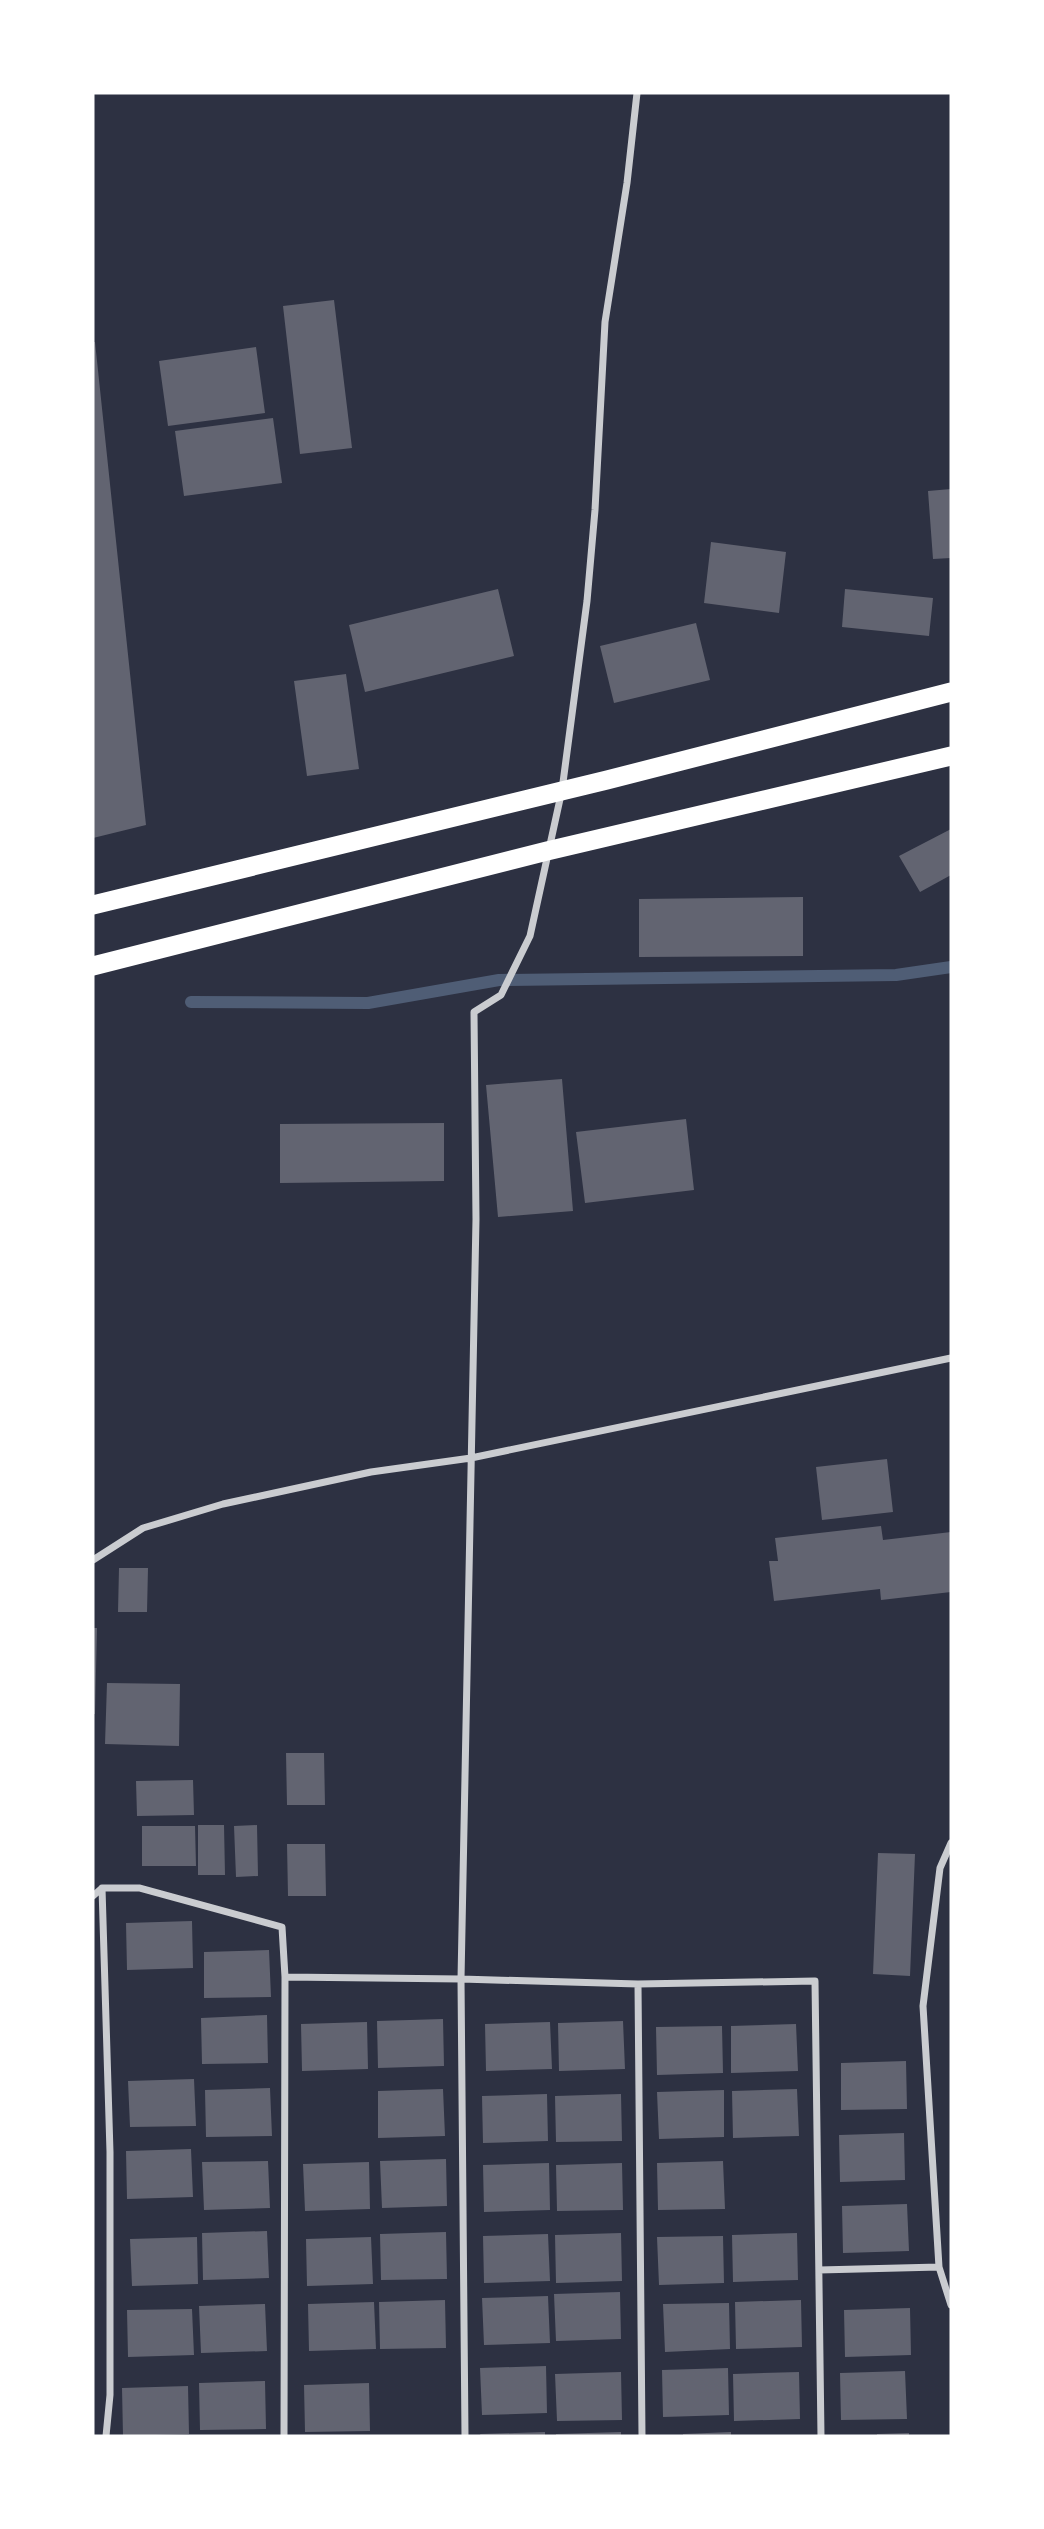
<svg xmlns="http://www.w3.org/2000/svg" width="1044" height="2529" font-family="Figtree,sans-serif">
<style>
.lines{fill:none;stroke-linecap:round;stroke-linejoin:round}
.stream{stroke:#4f5d75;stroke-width:12}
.building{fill:#626471}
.minor{stroke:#caccd0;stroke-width:7}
.trunk{stroke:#fff;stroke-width:19}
</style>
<rect width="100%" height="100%" fill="#2d3142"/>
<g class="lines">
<path class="stream" d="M191,1002L368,1003L499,980L896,975L951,967"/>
</g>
<path class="building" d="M334,300L352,448L300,454L283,306Z
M93,342H95L146,825L93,838Z
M256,347L265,413L168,426L159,361Z
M273,418L282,483L184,496L175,431Z
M951,489V558L933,559L928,491Z
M711,542L786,552L779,613L704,603Z
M498,589L514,656L365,692L349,625Z
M845,589L933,598L929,636L842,627Z
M696,623L710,680L614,703L600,646Z
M346,674L359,769L307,776L294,681Z
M951,829V875L920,892L899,856Z
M803,897V956L639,957V899Z
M562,1079L573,1211L498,1217L486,1085Z
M686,1119L694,1190L585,1203L576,1132Z
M444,1123V1181L280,1183V1124Z
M887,1459L893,1512L822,1520L816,1467Z
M881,1526L883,1540L951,1532V1592L881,1600L880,1589L774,1601L769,1561H778L775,1538Z
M119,1568H148L147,1612H118Z
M93,1628H97L95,1714H93Z
M107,1683L180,1684L179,1746L105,1744Z
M286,1753H324L325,1805H287Z
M193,1780L194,1815L137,1816L136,1781Z
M198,1825H224L225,1875H198Z
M257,1825L258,1876L236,1877L234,1826Z
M142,1826H195L196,1866H142Z
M287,1844H325L326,1896H288Z
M878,1853L915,1854L910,1976L873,1974Z
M192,1921L193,1968L127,1970L126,1923Z
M269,1950L271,1997L204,1998V1952Z
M267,2015L268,2063L202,2064L201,2018Z
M443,2019L444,2066L378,2068L377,2021Z
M623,2021L625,2069L559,2071L558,2023Z
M367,2022L368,2069L302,2071L301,2024Z
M550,2022L552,2069L486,2071L485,2024Z
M796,2024L798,2071L731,2073V2026Z
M722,2026L723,2073L657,2075L656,2027Z
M906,2061L907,2109L841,2110V2063Z
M194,2079L196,2126L130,2127L128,2081Z
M270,2088L272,2136L206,2137L205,2090Z
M443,2089L445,2136L378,2138V2091Z
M797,2089L799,2136L733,2138L732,2091Z
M724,2090V2137L659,2139L657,2092Z
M547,2094L548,2141L483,2143L482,2096Z
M621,2094L622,2141L556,2142L555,2096Z
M904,2133L905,2180L840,2182L839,2135Z
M191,2149L193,2197L127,2199L126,2151Z
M446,2159L447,2206L382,2208L380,2161Z
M268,2161L270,2208L204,2210L202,2162Z
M723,2161L725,2209L658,2210L657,2163Z
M369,2162L370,2209L305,2211L303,2164Z
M549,2163L550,2210L484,2212L483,2165Z
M622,2163L623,2210L557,2211L556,2165Z
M907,2204L909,2251L843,2253L842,2206Z
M267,2231L269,2278L203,2280L202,2233Z
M446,2232L447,2279L381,2280L380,2234Z
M621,2233L622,2281L556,2283L555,2235Z
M797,2233L798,2280L733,2282L732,2235Z
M548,2234L550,2281L484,2283L483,2236Z
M723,2236L724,2283L659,2285L657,2237Z
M197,2237L198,2284L132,2286L130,2239Z
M371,2237L373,2284L307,2286L306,2239Z
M620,2292L621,2339L556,2341L554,2294Z
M548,2296L550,2343L484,2345L482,2298Z
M445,2300L446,2348L380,2349L379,2302Z
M801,2300L802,2347L736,2349L735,2302Z
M374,2302L376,2349L309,2351L308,2304Z
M729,2303L730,2349L665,2352L663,2304Z
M265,2304L267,2351L201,2353L199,2306Z
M910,2308L911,2355L845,2357L844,2310Z
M192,2309L194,2355L128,2357L127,2310Z
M546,2366L547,2413L482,2415L480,2368Z
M728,2368L729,2415L663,2417L662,2370Z
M905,2371L907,2419L841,2420L840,2373Z
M621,2372L622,2420L557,2421L555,2374Z
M799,2372L800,2419L734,2421L733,2374Z
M265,2381L266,2429L200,2430L199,2383Z
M369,2383L370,2431L305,2432L304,2385Z
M188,2386L189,2434L123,2436L122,2388Z
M545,2432V2436H481L480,2434Z
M621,2432V2436H556V2434Z
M731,2432V2436H683V2434Z
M909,2433V2436H877V2434Z"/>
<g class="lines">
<path class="minor" d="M93,1560L143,1528L223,1504L371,1472L471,1458L951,1358
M951,1843L940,1868L923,2006L939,2267L951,2305
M102,1888L110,2152V2395L106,2436
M93,1896L102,1888H140L282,1927L285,1977L461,1979L638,1984L815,1981L821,2436
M638,1984L642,2436
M819,2270L939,2267
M284,2436L285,1977
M465,2436L461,1979L476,1219L474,1012L501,995L530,936L562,790L587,601L595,510L605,322L627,183L637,93"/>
<path class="trunk" d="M93,905L607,780L951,692
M93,966L547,851L951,756"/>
</g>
<rect width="1044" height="2529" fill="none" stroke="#ffffff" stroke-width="189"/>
</svg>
